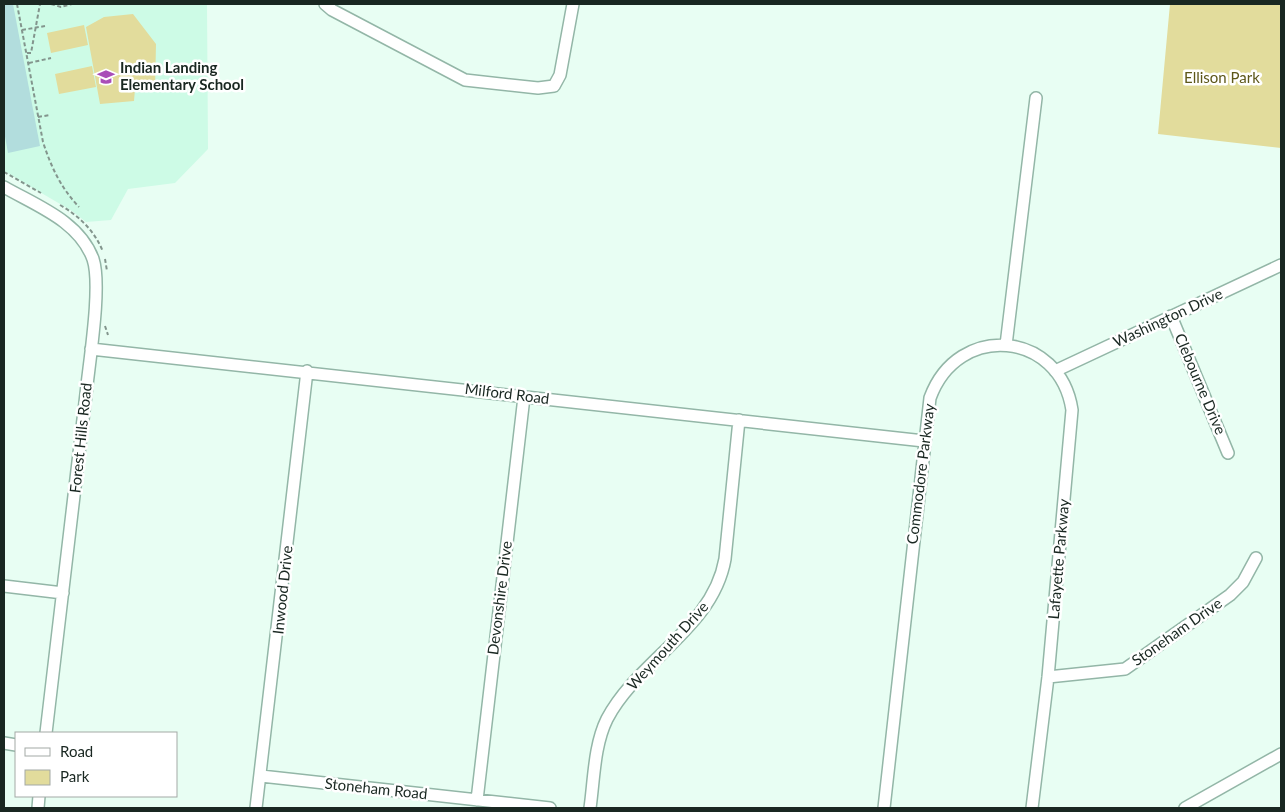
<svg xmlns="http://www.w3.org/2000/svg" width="1285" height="812" font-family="Lato,sans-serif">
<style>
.built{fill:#cdfbe6}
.green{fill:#e2dc9c}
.building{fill:#b2dddd}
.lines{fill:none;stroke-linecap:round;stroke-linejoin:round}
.street-casing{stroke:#93b6a7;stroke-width:14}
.path{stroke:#83958d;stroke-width:2;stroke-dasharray:4 2.5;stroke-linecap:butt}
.street{stroke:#fff;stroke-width:11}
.labels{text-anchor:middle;stroke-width:5;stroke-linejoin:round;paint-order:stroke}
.poi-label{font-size:15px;font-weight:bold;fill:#192721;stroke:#fff;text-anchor:start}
.park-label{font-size:15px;fill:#5d571a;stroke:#fff}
.street-label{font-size:15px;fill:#192721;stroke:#fff}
</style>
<rect width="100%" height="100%" fill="#e8fef3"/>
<path class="built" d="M4,4H207L208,149L175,183L128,189L111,220L86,222L72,211L4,171Z"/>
<path class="green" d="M1170,4H1281V148L1158,134Z
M133,14L156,44L155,90L135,89L134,101L100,104L86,27L104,17Z
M84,25L88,45L51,53L47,33Z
M92,66L96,87L59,94L55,74Z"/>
<path class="building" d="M4,4H13L40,146L8,153L4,131Z"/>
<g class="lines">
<g class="street-casing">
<path id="street" d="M325,4L332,10L465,80L538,88L554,86L560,75L573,4
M4,187C37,206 79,221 93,259C102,286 89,363 86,394C73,507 60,620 46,733
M1171,316L1228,453
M1006,345L1036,98
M91,349L924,441
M1055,371L1281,265
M4,586L63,593
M1048,677L1125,669L1230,595L1243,582L1256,558
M4,743L16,745
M261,776L550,808
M477,800L524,397
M38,808L39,796
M256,808L307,371
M590,808C594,780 594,745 607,719C638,660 713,628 725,559L739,420
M884,808L930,398C958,321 1060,331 1072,410L1048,677L1032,808
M1185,808L1281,754"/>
</g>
<path class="path" d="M17,4L43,142C51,167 61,188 79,207
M51,4L61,7L72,4
M22,30L45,26
M27,53H31L40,4
M29,63L51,58
M38,117L50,115
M4,147V172
M4,172L41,193
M60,205C79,216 95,231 103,252
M105,259L107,271
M105,326L108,335"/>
<use href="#street" class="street"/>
</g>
<defs>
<g id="school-bare" transform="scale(1.35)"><path d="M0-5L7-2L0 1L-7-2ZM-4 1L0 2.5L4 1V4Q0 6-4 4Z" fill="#a94db8" stroke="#fff" stroke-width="2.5" paint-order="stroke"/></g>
</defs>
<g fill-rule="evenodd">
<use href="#school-bare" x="106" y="77"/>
</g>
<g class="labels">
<g class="poi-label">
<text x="120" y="73">Indian Landing<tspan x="120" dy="17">Elementary School</tspan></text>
</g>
<g class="park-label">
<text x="1222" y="83">Ellison Park</text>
</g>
<g class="street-label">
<text transform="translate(1168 318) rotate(-25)" y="5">Washington Drive</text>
<text transform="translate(1200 384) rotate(67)" y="5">Clebourne Drive</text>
<text transform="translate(507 394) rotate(7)" y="5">Milford Road</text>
<text transform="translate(81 438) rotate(-84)" y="5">Forest Hills Road</text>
<text transform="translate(921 474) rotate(-83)" y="5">Commodore Parkway</text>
<text transform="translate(1059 559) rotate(-85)" y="5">Lafayette Parkway</text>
<text transform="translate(283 590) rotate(-84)" y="5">Inwood Drive</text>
<text transform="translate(500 598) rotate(-83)" y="5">Devonshire Drive</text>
<text transform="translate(1177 632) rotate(-35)" y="5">Stoneham Drive</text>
<text transform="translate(668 646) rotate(-48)" y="5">Weymouth Drive</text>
<text transform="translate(376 789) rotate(6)" y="5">Stoneham Road</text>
</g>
</g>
<rect width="1285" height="812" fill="none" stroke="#192721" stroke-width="10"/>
<rect x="15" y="732" width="162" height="65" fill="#ffffff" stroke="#a3a9a6"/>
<rect x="25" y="748" width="25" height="8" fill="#ffffff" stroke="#a3a9a6"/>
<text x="60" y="757" font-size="15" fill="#192721">Road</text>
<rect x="25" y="770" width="25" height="15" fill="#e2dc9c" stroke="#a3a9a6"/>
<text x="60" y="782" font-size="15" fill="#192721">Park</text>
</svg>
